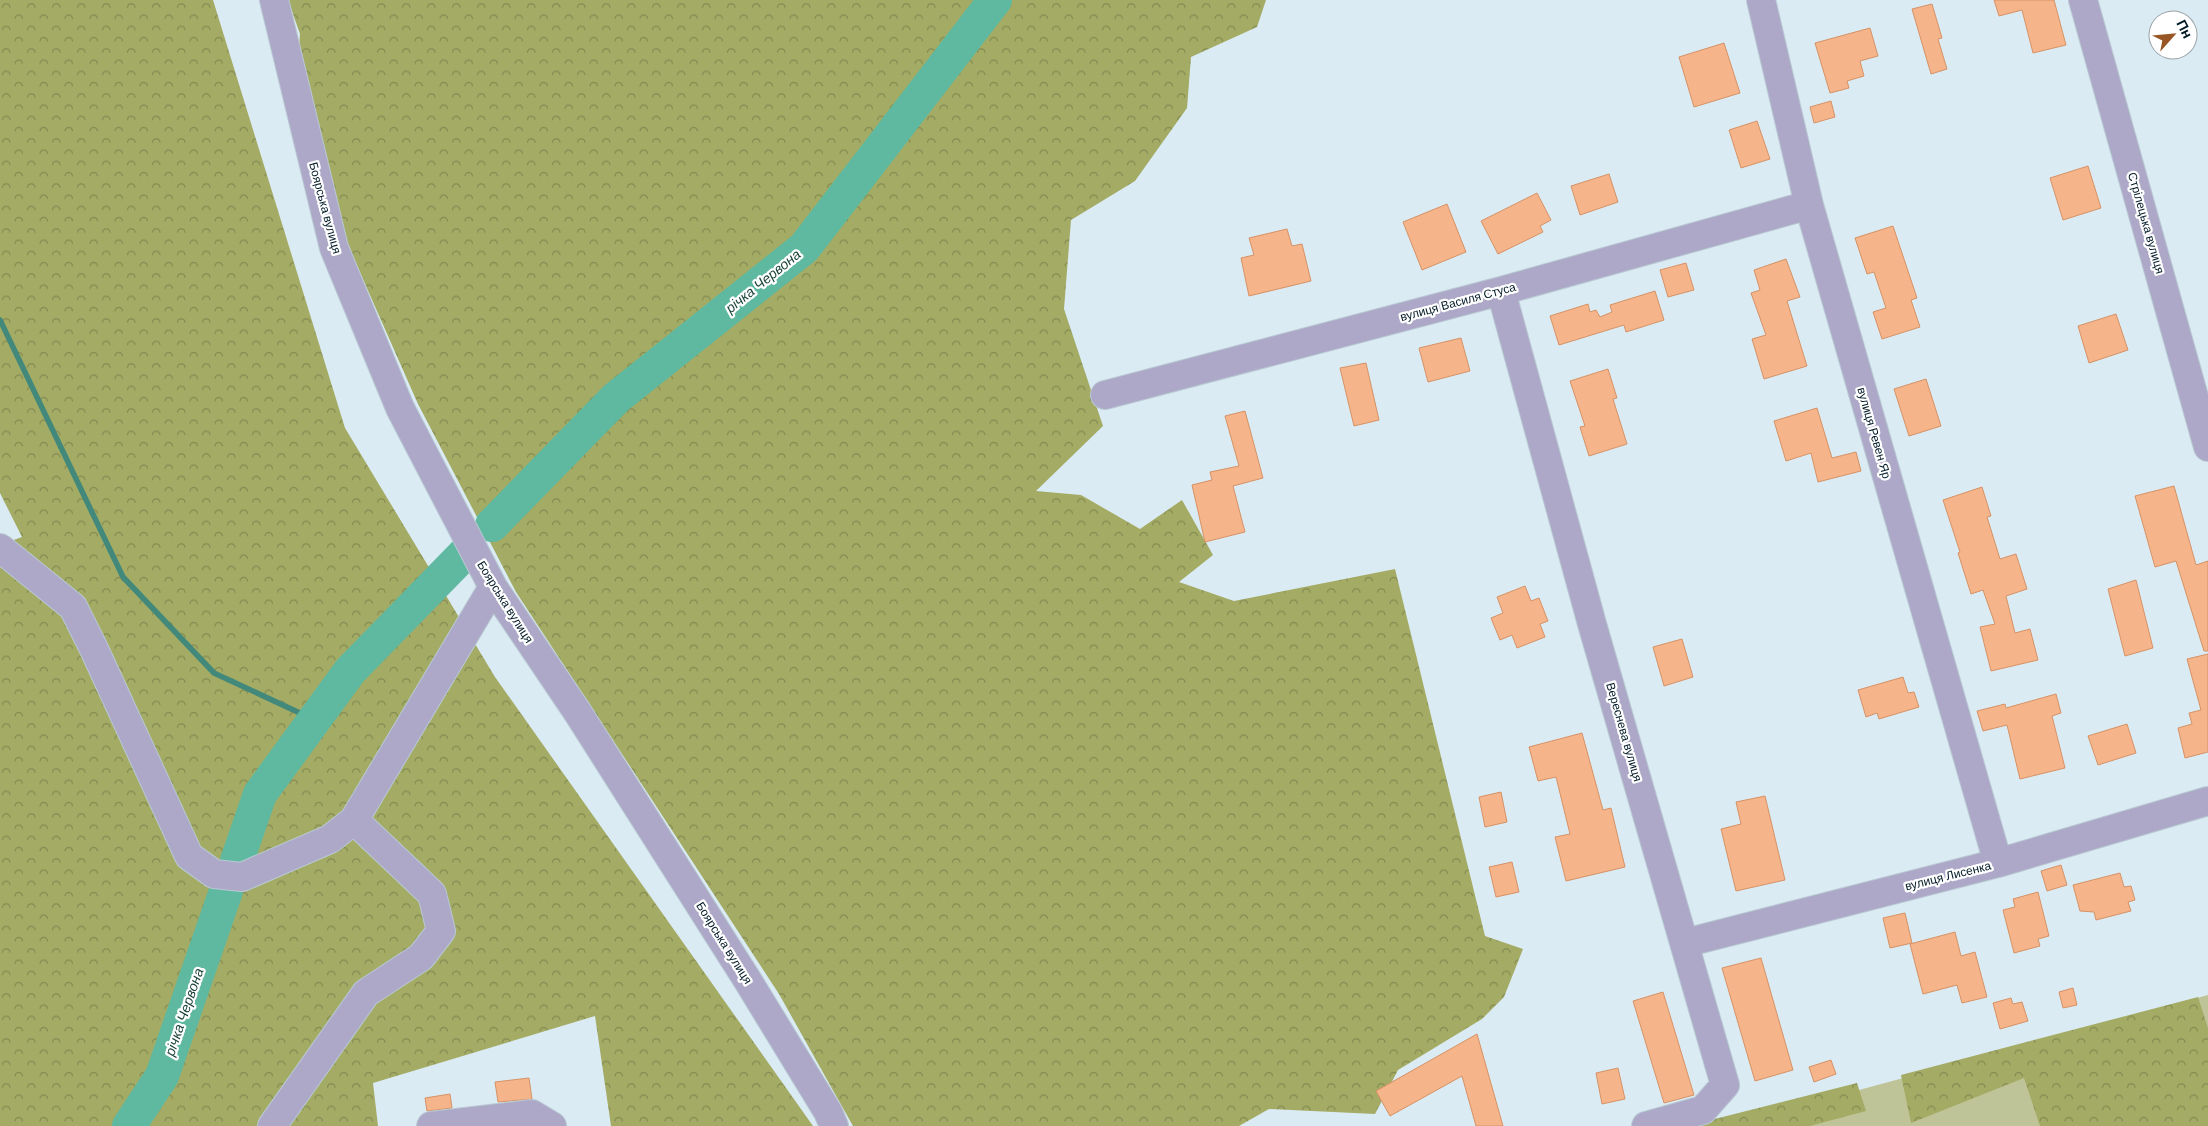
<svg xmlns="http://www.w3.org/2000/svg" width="2208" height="1126" font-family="'DM Sans',sans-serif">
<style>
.green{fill:#bfc498}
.forest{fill:url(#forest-crowns)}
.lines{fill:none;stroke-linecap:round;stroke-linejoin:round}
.stream{stroke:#42897b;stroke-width:5.5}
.river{stroke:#5fb9a0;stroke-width:34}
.building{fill:#f5b48a;stroke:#d69265}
.minor-casing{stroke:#b8c9d3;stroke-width:30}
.minor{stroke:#aea8c8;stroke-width:28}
.labels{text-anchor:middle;stroke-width:4.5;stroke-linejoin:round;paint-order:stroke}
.street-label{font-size:12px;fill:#001926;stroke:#fff}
.water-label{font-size:14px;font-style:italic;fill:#163f34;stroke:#fff}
</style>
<defs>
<pattern id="forest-crowns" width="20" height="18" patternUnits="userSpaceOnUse" patternTransform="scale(1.25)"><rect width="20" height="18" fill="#a4ab64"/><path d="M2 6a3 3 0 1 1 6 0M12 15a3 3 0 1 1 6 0" fill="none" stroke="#838a52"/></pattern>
</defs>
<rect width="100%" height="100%" fill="#dbebf4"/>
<path class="green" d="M2208,995V1126H1727Z"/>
<path class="forest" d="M0,0H213L345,428L495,677L813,1126H611L595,1016L373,1083L378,1126H0V545L22,537L0,493Z
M288,0H1266L1257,27L1191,57L1187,108L1135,181L1071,220L1064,309L1103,426L1036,491L1081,495L1140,529L1182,500L1213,555L1179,582L1234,601L1395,569L1485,936L1523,949L1504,997L1482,1019L1398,1070L1375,1114L1269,1109L1239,1126H853L779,994L516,592L418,404L347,243L296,87L300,34Z
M2198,997L2208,1028V1126H2040L2024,1078L1911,1123L1901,1075Z
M1857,1083L1866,1111L1810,1126H1687Z"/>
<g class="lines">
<path class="stream" d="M0,320L123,577L214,673L315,720"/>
<path class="river" d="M492,525L616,398L804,248L995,0
M237,861L260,794L350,671L468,550
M129,1126L162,1076L226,891"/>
</g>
<path class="building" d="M1994,0H2054L2066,45L2033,53L2022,10L1999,16Z
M1932,4L1942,38L1938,39L1947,69L1931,74L1912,9Z
M1870,28L1878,56L1860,61L1864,76L1847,81L1849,88L1830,93L1815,43Z
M1724,43L1740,93L1694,107L1679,57Z
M1831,101L1835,117L1814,123L1810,107Z
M1757,121L1770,159L1741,168L1729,130Z
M2088,166L2101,208L2063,220L2050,178Z
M1609,174L1618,202L1580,215L1571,186Z
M1537,193L1551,220L1540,226L1543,232L1498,254L1481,221Z
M1447,204L1466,252L1422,270L1403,222Z
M1893,226L1917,298L1911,300L1920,327L1882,339L1873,312L1886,308L1874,272L1867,274L1855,238Z
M1287,229L1292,246L1302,244L1311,281L1249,296L1241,258L1254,255L1249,238Z
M1786,259L1800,297L1787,301L1807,366L1764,379L1752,339L1766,335L1751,293L1760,290L1754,270Z
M1686,263L1694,290L1668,297L1660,270Z
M1655,291L1664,320L1626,332L1624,325L1559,345L1550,316L1588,304L1590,312L1596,310L1600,317L1612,312L1610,305Z
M2116,314L2128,350L2089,363L2078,326Z
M1461,338L1470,371L1428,382L1419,348Z
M1366,363L1379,420L1354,426L1340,368Z
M1608,369L1617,398L1613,399L1627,444L1589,456L1580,427L1585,426L1570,381Z
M1926,379L1941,426L1909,436L1894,389Z
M1817,408L1832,458L1856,452L1861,471L1818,482L1811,453L1786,461L1774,421Z
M1245,411L1263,478L1233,486L1245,532L1205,542L1192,485L1212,480L1210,472L1239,466L1225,416Z
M2174,486L2196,565L2208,561V651H2204L2176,561L2155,567L2135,496Z
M1982,487L1991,516L1987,517L2000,559L2016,554L2027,589L2006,596L2015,633L2030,629L2038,660L1991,671L1980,627L1995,624L1983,590L1971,594L1958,553L1960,552L1943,500Z
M2136,580L2153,648L2125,656L2108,589Z
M1525,586L1531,601L1539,598L1548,621L1540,624L1545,637L1517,648L1512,635L1500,640L1491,618L1503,613L1497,597Z
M1682,639L1693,677L1664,686L1653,647Z
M2208,654V752L2185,758L2178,728L2192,724L2189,713L2201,710L2187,659Z
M1903,677L1908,693L1914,692L1919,707L1879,719L1877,713L1866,717L1858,690Z
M2056,694L2061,713L2052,716L2065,768L2020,779L2007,725L1983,731L1977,711L2005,704L2006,708Z
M2127,724L2136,753L2098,765L2088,736Z
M1582,733L1603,810L1611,808L1625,867L1566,881L1555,837L1570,834L1556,777L1538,781L1529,747Z
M1501,792L1507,822L1485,827L1479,797Z
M1765,796L1785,880L1736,891L1721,829L1741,824L1736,802Z
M1512,862L1519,892L1496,897L1489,867Z
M2061,865L2067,885L2047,891L2041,871Z
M2120,873L2124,887L2131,886L2135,900L2128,902L2131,911L2096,920L2094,912L2080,911L2073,885Z
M2038,892L2049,936L2038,939L2040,946L2014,953L2003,910L2015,907L2013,899Z
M1905,913L1912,943L1890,948L1883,918Z
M1955,932L1961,956L1975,952L1987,997L1962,1003L1957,985L1923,994L1910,944Z
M1761,958L1793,1070L1755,1081L1722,968Z
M2073,988L2077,1005L2063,1008L2059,992Z
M1663,992L1694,1095L1664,1103L1633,1001Z
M2011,998L2013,1004L2022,1002L2028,1021L2000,1029L1993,1003Z
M1477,1034L1503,1126H1476L1462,1076L1390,1116L1376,1091Z
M1831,1060L1836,1074L1814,1082L1809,1067Z
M1618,1068L1625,1099L1602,1104L1596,1073Z
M529,1078L532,1099L498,1102L495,1082Z
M450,1094L452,1108L427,1111L425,1098Z"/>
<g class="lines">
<g class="minor-casing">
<path id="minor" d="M274,0L334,248L400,408L493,587L578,713L748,981L828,1112L834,1126
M1761,0L1809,205L1998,863
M2083,0L2208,447
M1501,291L1592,624L1725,1085L1703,1110L1646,1126
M1105,395L1501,291L1809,205
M0,548L73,607L94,649L189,856L214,874L242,877L330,839L354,820L493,587
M1685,943L1998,863L2208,801
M272,1126L366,993L421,957L441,931L432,894L354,820
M431,1126L532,1114L552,1126"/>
</g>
<use href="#minor" class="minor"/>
</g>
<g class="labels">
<g class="street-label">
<text transform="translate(325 208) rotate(75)" y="4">Боярська вулиця</text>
<text transform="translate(2146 223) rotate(74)" y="4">Стрілецька вулиця</text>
<text transform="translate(1458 302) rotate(-15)" y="4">вулиця Василя Стуса</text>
<text transform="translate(1874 433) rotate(74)" y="4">вулиця Ревен Яр</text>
<text transform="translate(505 602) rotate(58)" y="4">Боярська вулиця</text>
<text transform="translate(1624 732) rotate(74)" y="4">Вереснева вулиця</text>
<text transform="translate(1948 876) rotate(-14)" y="4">вулиця Лисенка</text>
<text transform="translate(724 943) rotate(58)" y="4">Боярська вулиця</text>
</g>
<g class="water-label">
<text transform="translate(763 281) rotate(-39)" y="5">річка Червона</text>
<text transform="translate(184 1012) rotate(-71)" y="5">річка Червона</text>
</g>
</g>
<g transform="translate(2173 35) rotate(63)"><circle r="24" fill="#ffffff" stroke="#99a3a8"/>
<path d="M0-4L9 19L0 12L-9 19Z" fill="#995625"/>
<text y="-8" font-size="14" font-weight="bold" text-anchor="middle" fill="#001926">Пн</text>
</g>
</svg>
